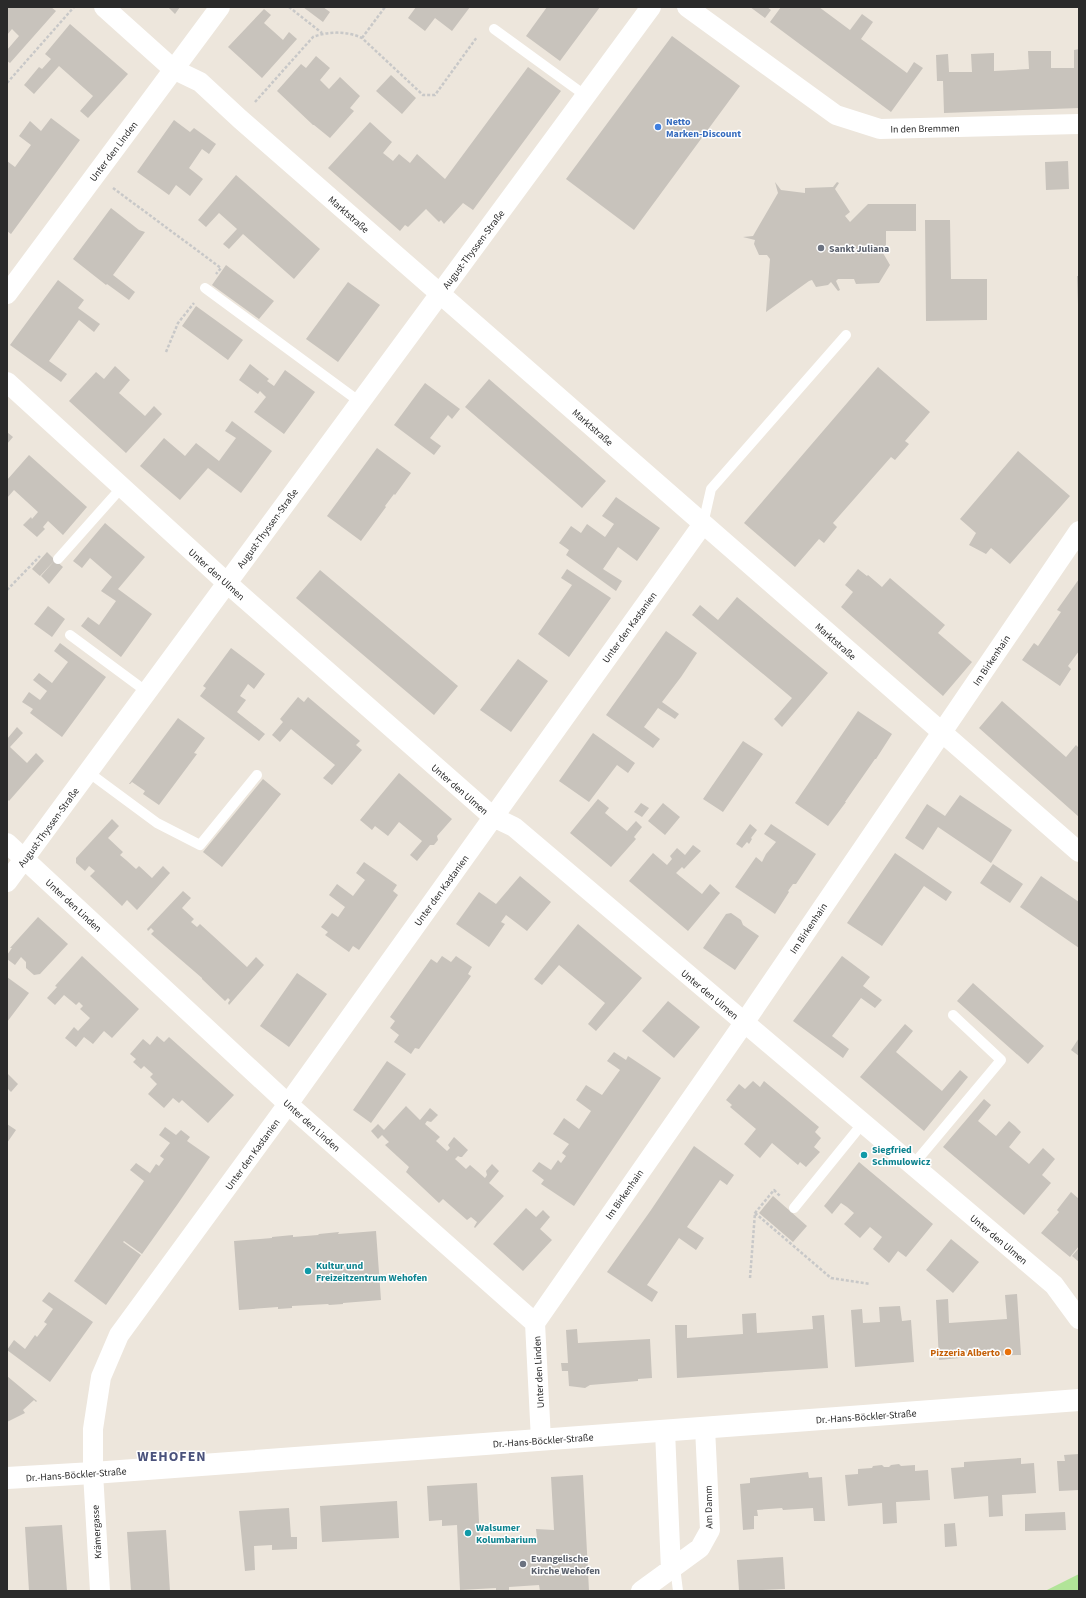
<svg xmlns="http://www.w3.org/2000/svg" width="1086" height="1598" font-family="'Source Sans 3',sans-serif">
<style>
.green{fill:#b1e498}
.building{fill:#c8c3bc}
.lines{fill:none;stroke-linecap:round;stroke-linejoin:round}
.path{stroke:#c8c8c8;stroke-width:2.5;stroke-dasharray:3 2;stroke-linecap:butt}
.lane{stroke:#fff;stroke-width:10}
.street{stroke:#fff;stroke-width:20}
.secondary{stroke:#fff;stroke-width:22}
.shop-dot{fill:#3f7fe0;stroke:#fff;stroke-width:1.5}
.worship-dot{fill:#6b7280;stroke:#fff;stroke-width:1.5}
.culture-dot{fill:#0f9aa8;stroke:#fff;stroke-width:1.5}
.food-dot{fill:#e8710a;stroke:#fff;stroke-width:1.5}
.labels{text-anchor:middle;stroke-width:3;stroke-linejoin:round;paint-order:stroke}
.shop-label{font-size:10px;font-weight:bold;fill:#366cbe;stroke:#fff;text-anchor:start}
.street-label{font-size:10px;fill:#2a2a2a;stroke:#fff}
.worship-label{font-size:10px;font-weight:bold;fill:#5b616d;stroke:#fff;text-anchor:start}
.culture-label{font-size:10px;font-weight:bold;fill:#0d838f;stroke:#fff;text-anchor:start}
.food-label{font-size:10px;font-weight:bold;fill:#c56008;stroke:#fff;text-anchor:end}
.district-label{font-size:14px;font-weight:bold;letter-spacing:1px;fill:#4a527c;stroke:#fff}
</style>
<rect width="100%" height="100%" fill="#ede6dc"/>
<path class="green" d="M1079,1574V1591H1045Z"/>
<path class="building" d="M7,7H51L56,11L10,63L7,61V50L19,36L12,29L7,35Z
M168,7H180L175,14Z
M303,7H323L330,12L323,22Z
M416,7H470L452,31L435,18L425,31L408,18Z
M547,7H600L560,61L526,36Z
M750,7H767L771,10L765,18Z
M781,7H819L850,30L862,14L873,22L861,39L907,73L914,62L923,68L891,112L770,22Z
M264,9L271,15L264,23L273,31L283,40L289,32L297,39L262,78L228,47Z
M70,24L128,74L88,118L80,111L93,96L59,66L34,94L24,85L39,67L42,69L51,59L45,54Z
M672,36L740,86L634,230L566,179Z
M1079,49V108L944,113L943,81H937L936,55L948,54L949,72H972L971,54L994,53V71L1029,69L1028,51H1051V68H1074V50Z
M316,56L330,68L320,80L329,89L340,77L360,96L350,108L354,111L330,138L314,125H313L277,91L301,64L306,68Z
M528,67L561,91L473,210L463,203L444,224L441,220L439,222L426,209L408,227L405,225L400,231L328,168L370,122L392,142L383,153L393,161L399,154L410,163L417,154L445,179Z
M391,75L416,98L402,114L376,91Z
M51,118L80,140L11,234L7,231V161L15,167L31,145L19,136L30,121L41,131Z
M174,120L190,132L194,128L216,144L209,154L202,149L189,168L203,179L190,196L176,185L169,195L137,172Z
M1068,161L1069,189L1046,190L1045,162Z
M236,175L320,249L294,279L243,234L229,249L223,244L237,229L219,213L206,227L198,220Z
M775,182L781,190L805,193V188L833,187L837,182L839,183L835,189L850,212L845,216L850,222L868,204H916V231H886V251L883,253L890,265L879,283L856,284L854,279H838L836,281L840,290L838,291L831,282L828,285L816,287L812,280L809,281L766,312L770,259L767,255H759L754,244L755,240L743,237L753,236L778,193Z
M111,208L139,230L145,232L113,275L135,292L129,300L107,284L106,285L73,259Z
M925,220H950L951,279H987V320L926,321Z
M226,265L274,301L259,319L212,285Z
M1077,276H1079V304H1078Z
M58,280L84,300L78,308L100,324L94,332L79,320L49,361L67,374L61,382L10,345Z
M348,282L380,305L338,362L306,339Z
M196,306L243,340L228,360L182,326Z
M250,364L269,379L267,381L274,386L285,370L315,392L284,434L254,412L266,397L260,391L258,394L239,380Z
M115,366L130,380L119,393L145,416L154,406L162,414L126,453L69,401L96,372L104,379Z
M878,367L930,412L905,441L909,444L895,460L891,457L833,523L837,527L824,543L819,539L795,567L744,523Z
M489,379L606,481L582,508L465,407Z
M425,383L460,409L452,419L448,415L430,438L441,446L434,455L394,425Z
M232,421L272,451L241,493L208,468L180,500L140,466L164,438L185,456L196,443L219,461L236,438L225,431Z
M7,432L13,437L7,444Z
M377,448L411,473L395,495L394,494L385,506L386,507L361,541L327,516Z
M1018,451L1070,496L1010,564L991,548L986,554L969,545L976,533L960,519Z
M29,455L87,507L63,535L48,521L43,527L45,529L37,537L23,525L31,517L32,519L38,512L14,490L7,498V480Z
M616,497L660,528L637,561L618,547L603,569L622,581L616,591L566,555L569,550L559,543L571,526L581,533L587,524L605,537L614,524L602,516Z
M105,523L145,557L118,589L152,614L121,657L81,626L88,617L99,625L116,601L101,591L112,577L90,558L82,568L73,561Z
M47,552L55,560L40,576L32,569Z
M55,560L63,567L49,584L41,576Z
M567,569L611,598L569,657L538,634L572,585L561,578Z
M858,569L867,576L868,575L882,587L890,578L945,625L938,633L972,662L943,696L841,607L853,592L845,585Z
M320,570L458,686L434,715L296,598Z
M1079,579V651L1068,666L1071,669L1060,686L1022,660L1034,643L1038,646L1061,612L1057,610Z
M737,597L828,673L782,727L774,719L792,698L692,615L700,605L718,620Z
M48,606L65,619L52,637L34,624Z
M666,631L697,653L681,677L662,702L679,714L675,719L658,708L644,727L660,739L653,748L606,715Z
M60,643L106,677L62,737L30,713L33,709L22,702L29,692L40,700L47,691L33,680L39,673L52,683L68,662L54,651Z
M231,648L265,674L254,689L248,684L240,696L246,700L237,712L265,734L259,741L200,696L206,688L203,686Z
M518,659L548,681L511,732L480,710Z
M298,697L304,702L308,697L360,741L356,745L362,750L332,785L323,778L335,765L291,729L280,742L272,735L283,722L280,719Z
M1002,701L1066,757L1076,745L1079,748V817L979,728Z
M858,711L892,734L876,759H875L845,802H846L828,826L795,803Z
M178,718L205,738L194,753L197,754L159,805L143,794L145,791L132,782L130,784H129Z
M17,727L23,733L10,747L27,763L36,753L44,761L9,801L7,799V739Z
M593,733L635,763L628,773L617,765L589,802L559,781Z
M743,741L763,754L723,812L703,799Z
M399,773L452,819L437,836L438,840L434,845H430L417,861L410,855L422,841L399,822L388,836L375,826L372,830L360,820Z
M263,779L281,794L222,867L203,852Z
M960,795L1012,830L991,863L938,827L923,850L905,838L927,804L945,816Z
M598,799L609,808L605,813L627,831L636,821L642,827L634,837L636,839L611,867L570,833Z
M641,803L649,808L642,817L634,812Z
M663,803L680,817L665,835L648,821Z
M112,819L119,826L108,838L123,852L120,855L126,860L136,869L139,866L152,878L163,866L170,873L137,910L127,900L122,906L102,887L90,876L95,871L89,866L85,871L76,863V858Z
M750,824L757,830L751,838L752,839L749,844L747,842L742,848L736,844Z
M771,824L816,854L796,884H793L788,891L789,892L775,914L735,887L756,857L762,862L766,854L776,842L764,834Z
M693,845L701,851L684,869L682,867L676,873L702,894L710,884L720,893L688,931L629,881L653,853L667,865L672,859L670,856L677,848L685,855Z
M895,853L952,892L946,901L924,886L882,946L847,923Z
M364,862L397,885L393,891L398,895L359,950L353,946L349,952L325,935L328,932L321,927L332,913L338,917L345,907L329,895L337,884L353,896L365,880L356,873Z
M993,864L1023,884L1010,903L980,883Z
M520,876L551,902L527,931L506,915L501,922L505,924L489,947L456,924L479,892L496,904Z
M1041,876L1079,902V948L1020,907Z
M183,891L191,898L182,908L194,919L191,922L197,927L200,924L247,967L256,957L264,965L229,1005L228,1003L230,1000L228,998L225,1001L202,979V978L151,934L154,931L151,928L148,931L147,929Z
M731,913L741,920L743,925L759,936L735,970L703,948L726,914Z
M38,917L68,944L40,974L34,975L26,968V962L21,957L15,965L7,959V955L12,948H10Z
M578,924L642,978L596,1031L588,1024L605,1003L559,965L542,985L534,979Z
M82,956L139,1009L112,1038L104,1031L93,1044L84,1037L76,1047L65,1038L74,1027L78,1031L90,1018L80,1009L83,1006L79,1002L76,1005L64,995L55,1005L47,998L57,987L55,986Z
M442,956L451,962L456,956L472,967L468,974L471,976L419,1049L415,1048L411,1054L394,1042L399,1035L390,1028L395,1021L390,1017L431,959L437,963Z
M842,956L870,977L863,986L882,1000L875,1008L861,998L832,1036L849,1049L843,1058L793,1021Z
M297,973L327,994L289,1047L260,1026Z
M7,977L29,993L7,1022Z
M973,983L1044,1046L1028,1064L957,1001Z
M668,1001L700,1027L674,1058L642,1031Z
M905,1024L913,1031L896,1052L936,1086L942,1091L960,1070L968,1077L924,1131L860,1077Z
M157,1036L164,1042L169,1037L234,1095L208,1123L182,1100L179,1103L173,1098L164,1108L148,1094L157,1084L150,1077L153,1074L144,1066L141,1069L133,1062L136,1059L130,1054L143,1039L150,1045Z
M1079,1038V1056L1071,1050Z
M614,1052L626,1060L628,1056L661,1078L574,1206L541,1184L544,1180L532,1171L539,1162L551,1170L558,1160L561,1163L566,1156L562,1153L569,1144L553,1134L564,1118L579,1129L591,1111L576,1100L586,1085L602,1095L620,1070L607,1061Z
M387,1061L406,1074L371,1123L353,1110Z
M7,1073L18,1084L11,1092L7,1088Z
M753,1081L760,1087L764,1081L819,1127L815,1132L821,1138L814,1147L820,1152L806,1167L800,1162L798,1165L772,1143L760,1158L744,1144L756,1129L730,1107L732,1105L726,1100L739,1084L745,1089Z
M984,1099L991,1105L978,1121L996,1136L1009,1121L1015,1126L1021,1132L1009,1147L1029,1164L1043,1148L1055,1159L1042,1175L1051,1183L1024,1215L943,1147Z
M406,1106L420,1120L430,1108L438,1115L431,1122L427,1121L425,1124L440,1137L436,1141L447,1151L450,1148L448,1145L454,1137L468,1150L462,1157H460L458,1156L455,1159L466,1169L470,1165L485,1178L487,1175L486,1171L492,1164L499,1171L489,1183L504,1196L475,1228L474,1227L477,1222L471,1217L467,1220L443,1199L439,1203L406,1172L409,1167L385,1145L389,1142L382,1135L378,1139L371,1131L378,1124L384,1130Z
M7,1124L16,1130L7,1143Z
M165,1127L176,1135L181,1130L190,1137L187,1141L210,1157L177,1205L146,1183L177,1205L142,1254L124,1241L123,1242L141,1255L106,1305L74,1281L144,1181L130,1170L136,1163L150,1173L156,1164L159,1166L164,1159L160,1156L170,1143L159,1135Z
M694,1146L734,1175L727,1185L720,1180L687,1227L704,1238L696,1250L679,1238L647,1285L658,1292L652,1302L607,1272L651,1210Z
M859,1162L933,1224L906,1257L898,1251L889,1263L873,1249L882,1237L870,1227L860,1238L844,1224L854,1213L847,1207L841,1203L832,1214L824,1206Z
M1071,1192L1079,1199V1246L1070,1257L1041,1233L1059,1212L1057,1210Z
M773,1196L807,1226L793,1242L759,1213Z
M526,1208L536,1217L543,1210L550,1217L540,1229L552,1240L523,1271L493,1244Z
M376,1231L381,1300L343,1303V1304L329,1305L328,1304L292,1306V1308L278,1309V1307L239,1310L234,1241L272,1238V1237L293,1235V1237L318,1235L319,1234L339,1232L338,1234Z
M951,1239L979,1262L953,1293L926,1270Z
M1079,1248V1262L1072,1256Z
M49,1292L93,1322L50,1382L7,1350L14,1340L25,1349L35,1335L37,1337L47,1324L44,1322L53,1309L42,1301Z
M1017,1294L1021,1355L980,1356L939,1360L936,1300L948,1299L949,1323L1007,1319L1005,1295Z
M900,1306L902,1321L911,1320L914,1362L855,1367L851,1310L862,1309L863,1323L880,1322L879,1307Z
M756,1313L757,1333L813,1329L812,1316L824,1315L828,1368L677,1378L675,1325H687V1338L743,1334L742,1314Z
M577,1329L578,1343L650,1339L652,1378L638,1379V1381L590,1385L585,1388L569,1386L568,1371H562L561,1363H568L566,1330Z
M7,1376L37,1401L36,1402L34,1400L23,1410L25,1413L7,1422Z
M1079,1454V1490L1059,1491L1057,1461H1065L1064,1455Z
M1021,1458V1464L1034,1463L1036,1493L1002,1495L1003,1516L989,1517L988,1496L954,1499L951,1468L964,1467V1462Z
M899,1464L901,1466L915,1465V1471L928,1470L930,1500L896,1502L897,1523L883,1524L882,1503L848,1506L845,1475L858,1474V1469L872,1468L873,1466L882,1465L884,1467H889L891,1465Z
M808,1472L809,1478L822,1477L825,1521H814L813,1508L783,1510L782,1508L757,1510L758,1516H754V1529L743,1530L740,1484L750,1483V1478Z
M583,1475L589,1591H540L539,1585L509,1587V1591H496V1588L460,1590L457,1525L442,1526V1520L429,1521L427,1486L477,1483L480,1541L537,1538L536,1529L554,1530L551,1477Z
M397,1501L399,1538L322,1542L320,1506Z
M289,1508L291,1537H297V1549L272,1550V1545L254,1546L255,1570L245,1571L239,1511Z
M1065,1512L1066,1530L1025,1531V1514Z
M955,1523L957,1546L945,1547L944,1524Z
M62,1525L67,1591H29L25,1527Z
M166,1530L170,1591H131L127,1532Z
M783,1557L785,1589L739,1591L737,1560Z"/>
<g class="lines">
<path class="path" d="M289,7L322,33
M362,38L385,7
M7,83L74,7
M255,102L313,37C328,31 348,31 362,38L423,95H435L477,37
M113,188L221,268L216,274
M166,352L178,323L194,303
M7,590L40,556
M755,1213L831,1278L870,1284
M750,1278L755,1213L774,1190L780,1196"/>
<path class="lane" d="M494,29L586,96
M205,288L360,402
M703,524L711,489L846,335
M58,559L122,487
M70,635L147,692
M88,772L157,823L200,845L257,775
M913,1165L1001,1060L953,1015
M794,1208L863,1123
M675,1567L678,1591"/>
<path class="street" d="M104,7L173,69L200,82L240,119L1079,852
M687,7L836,115L880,129L1079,124
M7,294L220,7
M7,382L227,583L493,817L514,827L1054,1285L1079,1319
M7,843L288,1104L535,1323L541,1440
M7,882L651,7
M535,1323L744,1023L1079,531
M665,1431L671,1570
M100,1591L93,1473V1429L101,1377L119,1335L288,1104L703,524
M641,1591L700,1548L710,1530L705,1428"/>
<path class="secondary" d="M7,1478L93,1473L1079,1400"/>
</g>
<circle class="shop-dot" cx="658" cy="127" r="4"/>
<g class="worship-dot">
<circle cx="821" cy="248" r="4"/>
<circle cx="523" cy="1564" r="4"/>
</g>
<g class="culture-dot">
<circle cx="864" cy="1155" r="4"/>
<circle cx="308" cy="1271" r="4"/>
<circle cx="468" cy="1533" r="4"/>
</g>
<circle class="food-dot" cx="1008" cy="1352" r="4"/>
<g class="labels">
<g class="shop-label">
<text x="666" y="125">Netto<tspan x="666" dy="12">Marken-Discount</tspan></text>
</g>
<g class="street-label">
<text transform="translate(925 128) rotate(-1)" y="4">In den Bremmen</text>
<text transform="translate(113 151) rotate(-53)" y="4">Unter den Linden</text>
<text transform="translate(349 214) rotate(41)" y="4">Marktstraße</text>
<text transform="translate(473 249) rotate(-53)" y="4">August-Thyssen-Straße</text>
<text transform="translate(593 427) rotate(41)" y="4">Marktstraße</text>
<text transform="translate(267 528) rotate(-54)" y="4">August-Thyssen-Straße</text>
<text transform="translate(217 574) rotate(42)" y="4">Unter den Ulmen</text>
<text transform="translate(629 627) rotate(-54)" y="4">Unter den Kastanien</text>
<text transform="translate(836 641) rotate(41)" y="4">Marktstraße</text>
<text transform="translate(991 660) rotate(-56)" y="4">Im Birkenhain</text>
<text transform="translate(460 789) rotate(41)" y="4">Unter den Ulmen</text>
<text transform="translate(48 827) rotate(-54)" y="4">August-Thyssen-Straße</text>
<text transform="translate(441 890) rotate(-54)" y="4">Unter den Kastanien</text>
<text transform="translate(74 905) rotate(43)" y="4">Unter den Linden</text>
<text transform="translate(808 928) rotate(-56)" y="4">Im Birkenhain</text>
<text transform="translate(710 994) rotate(40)" y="4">Unter den Ulmen</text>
<text transform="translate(312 1125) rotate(42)" y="4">Unter den Linden</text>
<text transform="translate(252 1154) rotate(-54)" y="4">Unter den Kastanien</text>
<text transform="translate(624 1194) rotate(-55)" y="4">Im Birkenhain</text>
<text transform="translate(999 1239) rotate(40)" y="4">Unter den Ulmen</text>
<text transform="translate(538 1372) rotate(-93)" y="4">Unter den Linden</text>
<text transform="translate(866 1416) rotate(-4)" y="4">Dr.-Hans-Böckler-Straße</text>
<text transform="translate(543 1440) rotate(-4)" y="4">Dr.-Hans-Böckler-Straße</text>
<text transform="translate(76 1474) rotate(-4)" y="4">Dr.-Hans-Böckler-Straße</text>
<text transform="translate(708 1507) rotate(-91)" y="4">Am Damm</text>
<text transform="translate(96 1532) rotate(-93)" y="4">Krämergasse</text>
</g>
<g class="worship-label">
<text x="829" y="252">Sankt Juliana</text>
<text x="531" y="1562">Evangelische<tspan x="531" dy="12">Kirche Wehofen</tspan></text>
</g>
<g class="culture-label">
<text x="872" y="1153">Siegfried<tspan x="872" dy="12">Schmulowicz</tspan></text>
<text x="316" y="1269">Kultur und<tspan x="316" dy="12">Freizeitzentrum Wehofen</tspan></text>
<text x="476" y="1531">Walsumer<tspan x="476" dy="12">Kolumbarium</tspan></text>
</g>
<g class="food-label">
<text x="1000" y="1356">Pizzeria Alberto</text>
</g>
<g class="district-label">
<text x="172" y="1461">WEHOFEN</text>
</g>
</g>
<rect width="1086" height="1598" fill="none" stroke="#2a2a2a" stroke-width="16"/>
</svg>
